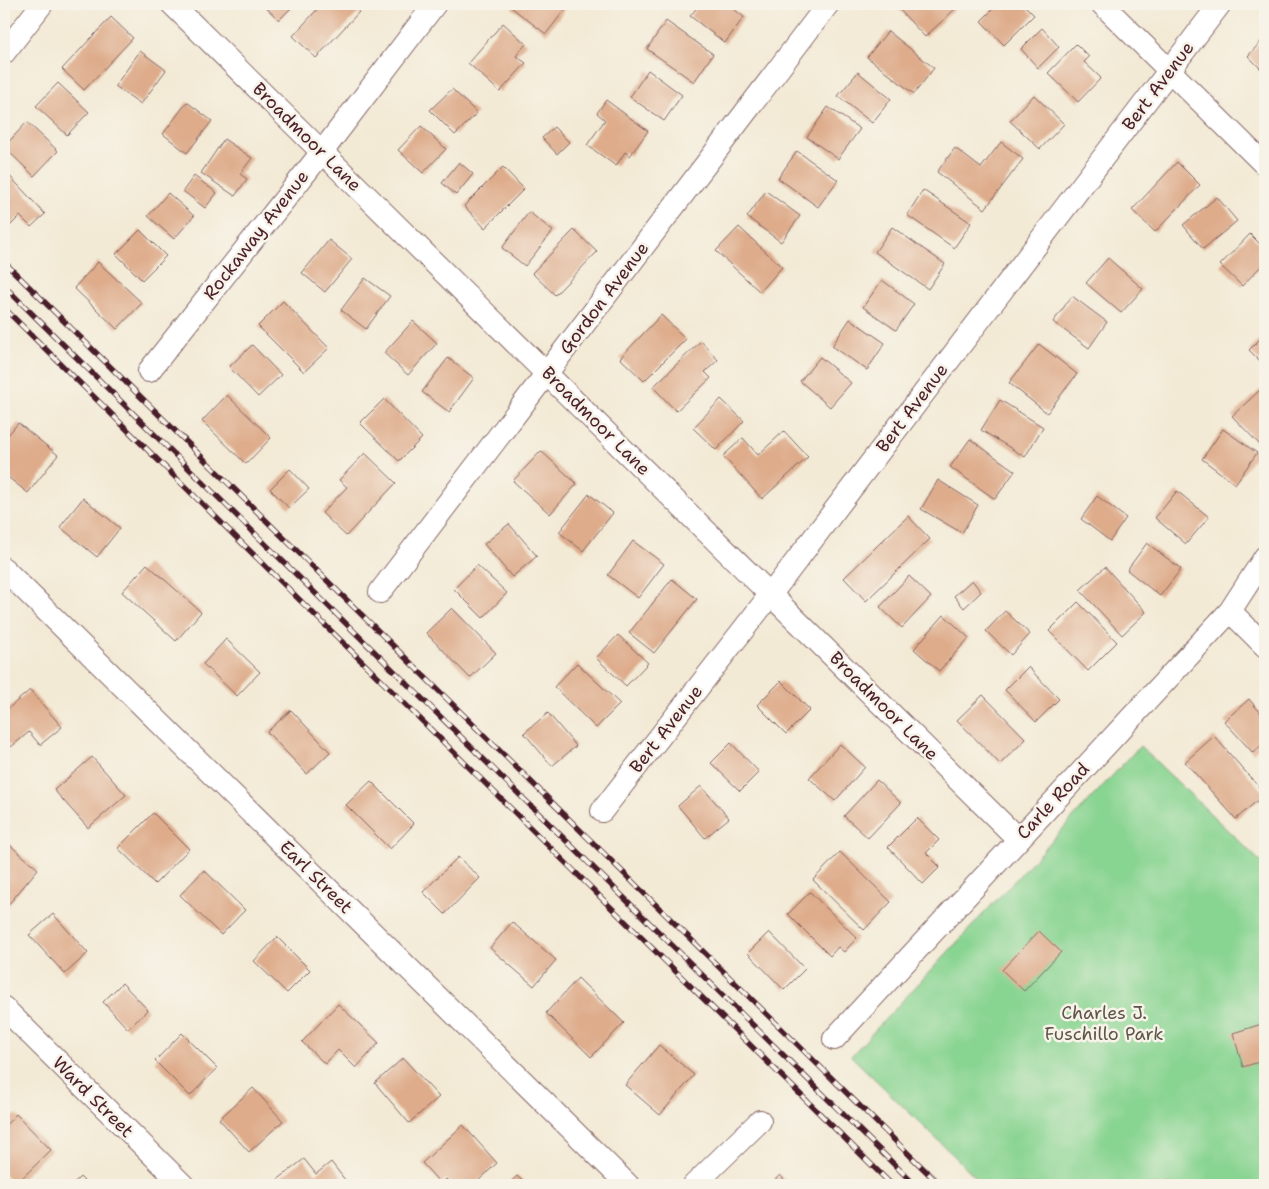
<svg xmlns="http://www.w3.org/2000/svg" width="1269" height="1189" font-family="'Shantell Sans',sans-serif">
<style>
.green{fill:#88d491;stroke:#697a5e}
.building{fill:#deac8b}
.lines{fill:none;stroke-linecap:round;stroke-linejoin:round}
.minor-casing{stroke:#856666;stroke-width:24}
.minor{stroke:#fff;stroke-width:22}
.rail-casing{stroke:#4a1f2b;stroke-width:5.5}
.rail{stroke:#f7f3e8;stroke-width:4;stroke-dasharray:11;stroke-linecap:butt}
.labels{text-anchor:middle;stroke-width:5;stroke-linejoin:round;paint-order:stroke}
.street-label{font-size:18px;fill:#4a1f2b;stroke:#f7f3e8}
.park-label{font-size:18px;fill:#5d554a;stroke:#f7f3e8}
</style>
<rect width="100%" height="100%" fill="#f7f3e8"/>
<filter id="ink" filterUnits="userSpaceOnUse"><feTurbulence type="fractalNoise" baseFrequency=".02" numOctaves="2"/><feDisplacementMap in="SourceGraphic" scale="10" xChannelSelector="R" yChannelSelector="G"/><feConvolveMatrix kernelMatrix="1 2 1 2 8 2 1 2 1" color-interpolation-filters="sRGB"/></filter>
<filter id="wash" filterUnits="userSpaceOnUse"><feTurbulence type="fractalNoise" baseFrequency=".0096" numOctaves="4" result="noise"/><feDisplacementMap in="SourceGraphic" scale="20" xChannelSelector="R" yChannelSelector="G"/><feGaussianBlur stdDeviation="1.12" result="paint"/><feColorMatrix in="noise" values="0 0 0 0 0 0 0 0 0 0 0 0 0 0 0 0 0 1.4 0 .05"/><feComposite in="paint" operator="in"/></filter>
<g filter="url(#wash)">
<rect width="100%" height="100%" fill="#f3ead5"/>
<path class="green" d="M1140,746L1265,866V1185H984L851,1056Z"/>
<g id="blocks">
<path class="building" d="M262,4H295L279,20Z
M322,4H349L359,12L316,58L293,36Z
M515,4H562L567,7L546,34L512,8Z
M700,4H727L744,17L725,43L690,16Z
M900,4H950L955,9L925,37L897,7Z
M998,4H1023L1034,15L1004,45L981,21Z
M111,17L133,38L84,90L62,69Z
M666,21L713,54L694,82L647,49Z
M503,23L526,44L516,56L526,63L500,92L468,63Z
M1042,28L1059,47L1038,68L1021,49Z
M888,31L934,68L914,94L867,57Z
M1265,37V73L1248,56Z
M1076,44L1089,57L1084,62L1101,78L1078,102L1048,73Z
M140,51L166,70L141,104L115,86Z
M648,70L682,95L664,121L630,97Z
M858,72L891,99L872,123L838,96Z
M58,83L89,112L67,135L36,106Z
M452,89L477,113L455,135L430,110Z
M1034,95L1064,124L1040,149L1010,121Z
M606,100L648,131L630,156L625,152L616,166L587,145L605,120L597,113Z
M187,102L212,121L187,153L163,134Z
M828,107L860,129L838,159L807,137Z
M27,122L58,151L34,176L4,147Z
M421,126L446,149L423,173L398,150Z
M554,127L569,142L557,154L542,138Z
M224,139L252,158L240,174L247,179L235,196L201,173Z
M1001,142L1023,159L985,209L937,172L955,148L981,168Z
M797,151L838,180L818,207L778,178Z
M459,162L473,174L456,195L442,183Z
M1177,162L1200,185L1155,232L1132,210Z
M503,167L524,189L485,228L464,206Z
M4,170L45,214L31,227L20,216L8,228L4,224Z
M194,176L217,193L205,208L183,191Z
M923,190L971,223L954,248L907,215Z
M766,191L800,216L781,242L747,217Z
M168,193L194,216L174,239L148,216Z
M1217,197L1237,221L1203,249L1183,225Z
M529,212L553,231L525,266L502,248Z
M739,227L782,267L760,292L716,251Z
M892,227L945,264L928,289L875,252Z
M140,230L166,256L142,280L116,254Z
M574,230L597,252L555,295L532,273Z
M1250,234L1265,249V262L1242,286L1220,265Z
M329,240L352,259L325,292L302,273Z
M1108,258L1143,289L1121,313L1086,283Z
M98,262L142,303L117,329L74,288Z
M365,278L390,296L366,329L341,310Z
M882,280L914,304L896,330L863,307Z
M1072,296L1107,322L1089,348L1053,322Z
M283,301L329,348L304,372L258,326Z
M661,315L686,339L644,381L620,358Z
M850,319L885,343L867,370L832,346Z
M413,321L437,343L408,375L384,353Z
M1265,334V366L1249,350Z
M701,341L718,360L705,372L711,378L676,411L653,387Z
M1039,344L1077,374L1047,413L1009,383Z
M252,345L281,375L258,397L229,367Z
M820,357L851,383L830,407L800,381Z
M448,358L474,378L449,412L422,392Z
M1260,390L1265,396V445L1262,447L1232,416Z
M227,395L271,438L246,464L202,421Z
M384,399L422,438L399,461L360,423Z
M721,399L744,421L716,450L693,428Z
M1000,400L1043,427L1025,457L981,430Z
M18,423L58,455L28,493L4,474V440Z
M1223,429L1257,453L1235,484L1202,459Z
M784,431L808,457L762,499L723,456L743,438L758,455Z
M970,439L1015,471L995,499L950,467Z
M541,451L577,484L550,514L513,481Z
M365,453L396,483L346,536L322,513L347,487L339,480Z
M290,469L309,489L289,508L270,489Z
M938,480L978,505L962,533L921,509Z
M1177,491L1209,517L1186,544L1155,518Z
M589,494L613,513L583,551L559,532Z
M1097,496L1126,518L1110,541L1081,519Z
M83,498L120,528L97,557L60,527Z
M908,516L930,539L866,601L844,578Z
M509,524L537,556L512,577L484,544Z
M633,541L664,564L638,598L608,575Z
M1147,543L1181,569L1160,596L1127,570Z
M147,564L201,612L176,641L122,592Z
M477,565L507,593L483,618L454,589Z
M1105,567L1146,612L1122,635L1080,590Z
M909,576L931,597L902,628L880,607Z
M672,579L697,599L654,653L629,633Z
M972,580L981,592L964,608L954,596Z
M1078,602L1117,642L1088,671L1049,631Z
M452,608L496,653L470,678L426,633Z
M1005,611L1030,634L1011,655L986,631Z
M944,615L969,638L939,671L914,649Z
M618,635L648,663L626,686L596,658Z
M226,639L260,672L237,696L203,664Z
M577,663L620,704L596,728L554,687Z
M1028,667L1059,699L1036,722L1005,690Z
M781,681L810,710L786,734L757,705Z
M30,690L62,727L40,745L29,732L11,747L4,738V712Z
M983,695L1026,739L1000,764L957,720Z
M1249,699L1265,718V742L1253,753L1224,721Z
M291,710L330,752L307,774L267,732Z
M548,713L576,746L552,766L524,733Z
M1214,736L1265,794L1236,819L1185,762Z
M731,743L759,772L740,791L711,763Z
M840,744L865,767L835,801L809,778Z
M92,757L126,795L88,828L54,790Z
M877,780L901,803L868,838L844,816Z
M371,781L414,824L390,849L346,805Z
M701,786L729,818L705,838L678,806Z
M153,813L189,849L155,884L118,848Z
M917,818L939,840L926,853L940,867L923,884L888,847Z
M4,840L38,869L4,910Z
M840,852L891,902L864,930L813,880Z
M458,857L480,878L445,914L423,892Z
M204,870L245,910L221,935L180,895Z
M810,892L857,938L844,952L838,947L830,956L788,914Z
M53,914L88,953L65,974L29,935Z
M512,922L556,960L534,986L490,948Z
M1039,931L1061,952L1024,991L1002,970Z
M769,932L805,969L784,990L748,953Z
M277,937L310,970L287,993L254,961Z
M578,978L624,1023L591,1057L546,1013Z
M122,983L148,1010L128,1029L103,1002Z
M338,1004L379,1043L356,1068L338,1050L325,1064L302,1042Z
M1265,1023V1060L1243,1067L1233,1033Z
M182,1033L217,1068L190,1096L155,1061Z
M659,1045L694,1075L660,1115L625,1085Z
M403,1058L439,1097L409,1123L375,1083Z
M253,1088L283,1121L249,1152L219,1119Z
M16,1114L51,1150L15,1185L4,1174V1127Z
M463,1125L497,1163L474,1185H453L446,1179L441,1184L422,1163Z
M304,1159L316,1174L331,1162L349,1185H279L276,1181Z
M780,1175L789,1185H769Z
M517,1176L527,1185H507Z
M80,1177L88,1185H72Z"/>
</g>
</g>
<g filter="url(#ink)">
<use href="#blocks" fill-opacity="0" stroke="#856666" stroke-width="1"/>
<g class="lines">
<g class="minor-casing">
<path id="minor" d="M172,4L1018,839
M1102,4L1265,165
M4,53L42,4
M149,371L322,152L435,4
M4,569L628,1185
M380,592L828,4
M1230,611L1265,646
M602,811L771,594L1220,4
M4,1008L183,1185
M834,1039L1230,611L1265,557
M694,1185L760,1121"/>
</g>
<use href="#minor" class="minor"/>
<g class="rail-casing">
<path id="rail" d="M4,262L940,1185
M4,286L915,1185
M4,308L892,1185"/>
</g>
<use href="#rail" class="rail"/>
</g>
</g>
<g class="labels">
<g class="street-label">
<text transform="translate(1158 86) rotate(-53)" y="6">Bert Avenue</text>
<text transform="translate(307 137) rotate(45)" y="6">Broadmoor Lane</text>
<text transform="translate(256 235) rotate(-52)" y="6">Rockaway Avenue</text>
<text transform="translate(604 298) rotate(-53)" y="6">Gordon Avenue</text>
<text transform="translate(912 408) rotate(-53)" y="6">Bert Avenue</text>
<text transform="translate(596 421) rotate(45)" y="6">Broadmoor Lane</text>
<text transform="translate(884 706) rotate(45)" y="6">Broadmoor Lane</text>
<text transform="translate(666 729) rotate(-52)" y="6">Bert Avenue</text>
<text transform="translate(1053 801) rotate(-47)" y="6">Carle Road</text>
<text transform="translate(316 877) rotate(45)" y="6">Earl Street</text>
<text transform="translate(93 1097) rotate(45)" y="6">Ward Street</text>
</g>
<g class="park-label">
<text x="1104" y="1019">Charles J.<tspan x="1104" dy="21">Fuschillo Park</tspan></text>
</g>
</g>
<rect width="1269" height="1189" fill="none" stroke="#f7f3e8" stroke-width="20"/>
</svg>
